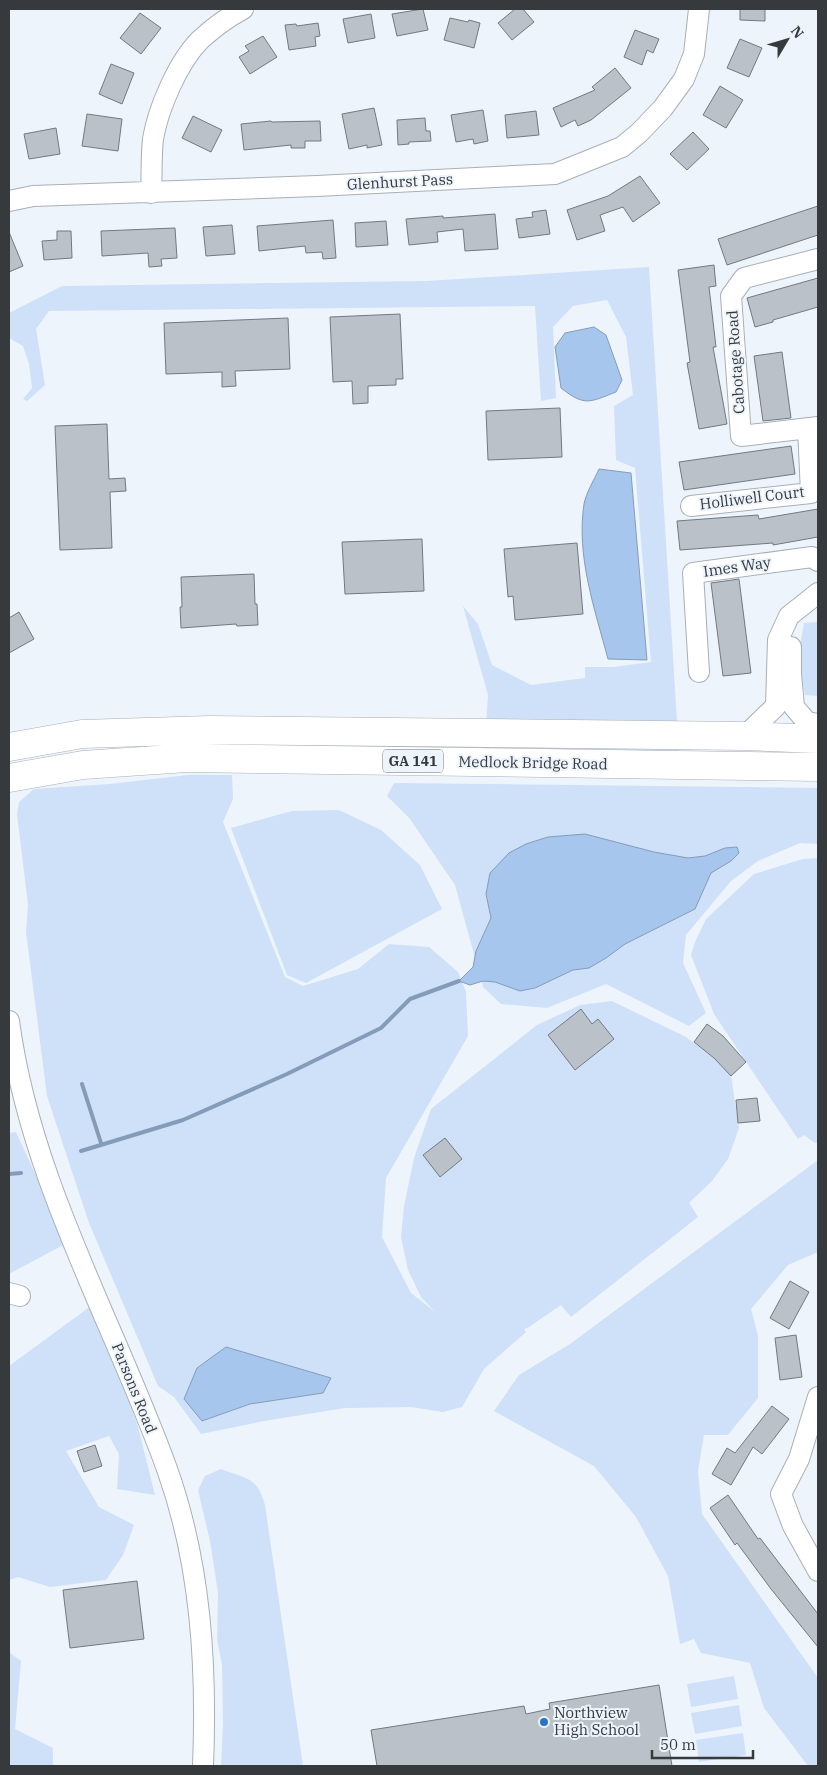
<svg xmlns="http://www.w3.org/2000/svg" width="827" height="1775" font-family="'IBM Plex Serif',serif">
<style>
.green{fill:#cee1f9;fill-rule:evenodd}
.water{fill:#a6c6ee;stroke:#859cb9}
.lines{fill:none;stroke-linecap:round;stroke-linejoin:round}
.stream{stroke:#859cb9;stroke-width:4}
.building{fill:#bac1c9;stroke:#737981}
.minor-casing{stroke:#a9afb7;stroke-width:22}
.highway-casing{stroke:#a9afb7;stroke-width:29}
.minor{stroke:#fff;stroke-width:20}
.highway{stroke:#fff;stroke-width:28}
.poi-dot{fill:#2b73c4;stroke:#edf4fc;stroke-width:2}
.labels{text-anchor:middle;stroke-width:4;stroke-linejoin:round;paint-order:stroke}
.shield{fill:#edf4fc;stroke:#6e7276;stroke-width:1}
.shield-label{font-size:14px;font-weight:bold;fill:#373a3d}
.street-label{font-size:15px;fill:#373a3d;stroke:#edf4fc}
.poi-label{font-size:15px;fill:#373a3d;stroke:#edf4fc;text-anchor:start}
</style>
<rect width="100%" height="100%" fill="#edf4fc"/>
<path class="green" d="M649,267L679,754L484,757L488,695L463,606L478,624L492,665L531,685L585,678V667H613L651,662L635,468L616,460L614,406L633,395L626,337L607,300L573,306L553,327L556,398L541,401L535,306L49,311L36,329L45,385L27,401L23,399L32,388L29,364L23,346L9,338V313L62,286L427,281Z
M818,622V696L805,695L798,657L804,623Z
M188,775H232L233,799L223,822L285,977L303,986L358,969L389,944L429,947L458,972L466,992L468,1036L386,1178L382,1237L411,1293L435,1312L421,1297L408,1270L401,1237L404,1206L414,1158L431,1109L537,1025L580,1005L612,1001L686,1037L712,1056L731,1076L739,1128L728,1159L712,1181L689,1203L698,1217L571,1317L561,1305L529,1327L524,1329L526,1332L484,1369L462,1407L443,1412L411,1407L345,1408L264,1421L201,1434L174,1397L158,1386L89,1223L47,1096L26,932L28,905L17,814L19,802L34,789L110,784ZM323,1393L250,1404L203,1421L184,1399Z
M394,783L818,788V844L800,843L758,861L731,881L686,935L683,963L706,1013L689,1026L606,984L547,1008L501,1004L483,987L455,885L410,819L387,796Z
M339,810L381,830L420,865L442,909L306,983L287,975L231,828L292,811Z
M818,858V1143H815L804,1135L798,1139L714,1014L691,955L695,942L706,919L754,874L803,859Z
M16,1132L67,1243L9,1274V1133Z
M818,1160V1252L788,1265L751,1309L758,1336V1398L728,1435H704L698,1471L702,1514L818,1678V1766H808L764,1708L750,1663L701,1653L694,1639L680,1644L668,1576L636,1517L594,1466L494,1411L519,1375L570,1344Z
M95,1303L138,1427L155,1495L117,1489L119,1454L109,1436L66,1451L99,1507L134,1525L123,1555L106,1580L50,1587L18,1577L9,1580V1366Z
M221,1469C246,1479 257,1476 265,1505L303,1766H221L223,1723L222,1664L217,1640L218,1593L210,1541L198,1490L205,1476Z
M9,1652L21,1661L15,1729L53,1748V1766H9Z
M734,1676L738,1699L691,1707L687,1684Z
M739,1705L742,1726L695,1734L691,1713Z
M743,1733L746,1755L699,1762L696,1740Z"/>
<path class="water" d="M594,327L606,335L622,380L616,392C590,402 585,407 561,388L555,347L565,333Z
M599,469L631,473L647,660L608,659C595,610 576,556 584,504C586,493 594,480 599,469Z
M585,834L654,852L688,858L705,856L725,848L737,847L739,853L731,861L711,873L695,909L625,944L606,958L589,968L573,970L535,988L520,991L495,982L483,981L470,985L459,981L473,967L476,951L491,918L486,894L490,873L509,853L526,844L548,837Z
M226,1347L331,1378L323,1393L250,1404L202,1421L184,1399L197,1368Z"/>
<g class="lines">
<path class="stream" d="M82,1084L101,1143
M81,1151L183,1120L287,1074L381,1028L410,999L459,981
M9,1174L21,1173"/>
</g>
<path class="building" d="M423,9L428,30L397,36L392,14Z
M515,9H523L534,22L512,40L498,23Z
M740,9H765V21L740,20Z
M140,13L161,28L141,54L120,38Z
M371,14L375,38L348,43L343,19Z
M450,18L468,22L469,20L480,23L474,48L444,40Z
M318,23L320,36L315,37L316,46L289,50L285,25L296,24L297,26Z
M635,30L659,39L653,53L647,50L642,65L624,57Z
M263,36L277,57L250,74L239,57L249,51L245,46Z
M740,39L762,48L749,77L727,68Z
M111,64L134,73L122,104L99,94Z
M615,68L631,88L591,120L578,126L575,120L561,127L553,108L595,90L592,87Z
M720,86L743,100L726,128L703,115Z
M374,108L382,145L367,148V145L349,149L342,114Z
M483,110L488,141L474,144L473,139L456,142L451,115Z
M536,111L539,135L507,138L505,115Z
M87,114L122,119L118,151L82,146Z
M193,116L222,130L211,152L182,138Z
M425,118L426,131H430L431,141L409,142V144L398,145L397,120Z
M271,121L272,122L320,121L321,141H305V148H291V145L244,150L241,124Z
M56,128L60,154L29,159L24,134Z
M693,132L709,149L687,170L670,154Z
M640,176L660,203L633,222L623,207L600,215L605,231L577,240L567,210L608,196Z
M818,206V235L727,265L718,239Z
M546,210L550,234L519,238L516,219L533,217L532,212Z
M495,214L498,249L465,251L463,229L437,232L438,242L409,245L406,219L443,216V218Z
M333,220L336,258L323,259L322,252L306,253L305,246L259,251L257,226Z
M386,221L388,245L356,247L355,223Z
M232,225L235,254L206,256L203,227Z
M175,228L177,258L161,259L162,266L149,267L148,253L102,256L101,231Z
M57,231H71L72,258L44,260L42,241L57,240Z
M9,232L23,266L9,272Z
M714,265L716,286L709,287L716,347H713L727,424L699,429L687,363L690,362L678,270Z
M818,278V307L773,320V322L755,327L747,298Z
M400,314L403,379H396V385L368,386V403L353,404L352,381L333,382L330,317Z
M288,318L290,369L235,371L236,386L222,387V372L166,374L164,323Z
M782,352L791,418L763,421L754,356Z
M560,408L562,457L488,460L486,411Z
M107,424L109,479L125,478L126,491L110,492L112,548L60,550L55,426Z
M791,446L795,474L684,490L679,462Z
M818,509V537L773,545V543L680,550L677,521L758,515L759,519Z
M422,539L424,591L345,594L342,542Z
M577,543L583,614L515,620L513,596L508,597L504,549Z
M254,574L255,604H257L258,625L237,626L236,624L181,628L180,607H182L181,577Z
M739,579L751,673L723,676L711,583Z
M19,612L34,639L9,653V618Z
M581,1009L592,1024L598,1019L614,1039L575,1070L548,1035Z
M707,1024L723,1036L746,1062L731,1076L714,1058L694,1042Z
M757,1098L760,1121L738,1123L736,1100Z
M445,1138L462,1159L440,1177L423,1155Z
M790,1281L809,1292L789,1329L770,1318Z
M796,1335L802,1377L780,1380L775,1338Z
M772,1406L789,1419L762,1454L753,1447L731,1485L712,1474L727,1448L735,1453Z
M95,1445L102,1466L84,1472L77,1451Z
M728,1495L758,1539L760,1538L818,1614V1647L771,1589L737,1543L735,1545L710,1508Z
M137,1581L144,1639L70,1648L63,1590Z
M659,1685L672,1766H377L371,1730L524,1706L526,1714L550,1709L549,1703Z"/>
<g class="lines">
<g class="minor-casing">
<path id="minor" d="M151,193C152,175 151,157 153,139C158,109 178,62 200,40C213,28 228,17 243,9
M9,201L33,196L317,186L555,174L622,147L639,133L663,108L684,79L694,54L699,9
M818,259L744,278L731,296L741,436L818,427
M691,506L811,493L808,428
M791,647V674L794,707L807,722L818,724
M699,672L693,573L812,557L818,561
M745,736L776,706L778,640L789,616L818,593
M9,1021C30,1180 113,1320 167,1469C201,1564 207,1666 203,1766
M9,1293L20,1296
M818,1397L799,1459L781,1494L793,1526L818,1571"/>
</g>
<g class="highway-casing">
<path id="highway" d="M9,747L82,734L210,730L745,736L818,739
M9,778L83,765L186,758L818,767"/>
</g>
<use href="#minor" class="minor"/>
<use href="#highway" class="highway"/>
</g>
<circle class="poi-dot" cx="544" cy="1722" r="5"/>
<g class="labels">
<rect class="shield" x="383" y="749.5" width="60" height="23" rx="4"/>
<g class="shield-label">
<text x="413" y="766">GA 141</text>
</g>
<g class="street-label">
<text transform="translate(400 182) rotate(-3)" y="5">Glenhurst Pass</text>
<text transform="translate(736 362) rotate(-94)" y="5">Cabotage Road</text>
<text transform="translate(752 498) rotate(-7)" y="5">Holliwell Court</text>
<text transform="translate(737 567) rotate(-8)" y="5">Imes Way</text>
<text transform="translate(533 763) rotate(1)" y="5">Medlock Bridge Road</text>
<text transform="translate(134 1388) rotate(68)" y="5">Parsons Road</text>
</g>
<g class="poi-label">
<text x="554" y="1718">Northview<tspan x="554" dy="17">High School</tspan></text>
</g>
</g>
<rect width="827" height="1775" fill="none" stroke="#373a3d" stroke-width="20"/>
<g transform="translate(787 40) rotate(52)" stroke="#edf4fc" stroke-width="4" paint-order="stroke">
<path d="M0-4L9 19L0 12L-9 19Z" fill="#373a3d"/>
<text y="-8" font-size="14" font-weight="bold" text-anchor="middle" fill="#373a3d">N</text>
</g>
<path d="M652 1750v8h101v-8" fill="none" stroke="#373a3d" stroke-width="2.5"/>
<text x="660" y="1750" font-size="15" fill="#373a3d" stroke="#edf4fc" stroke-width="4" paint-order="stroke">50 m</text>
</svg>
